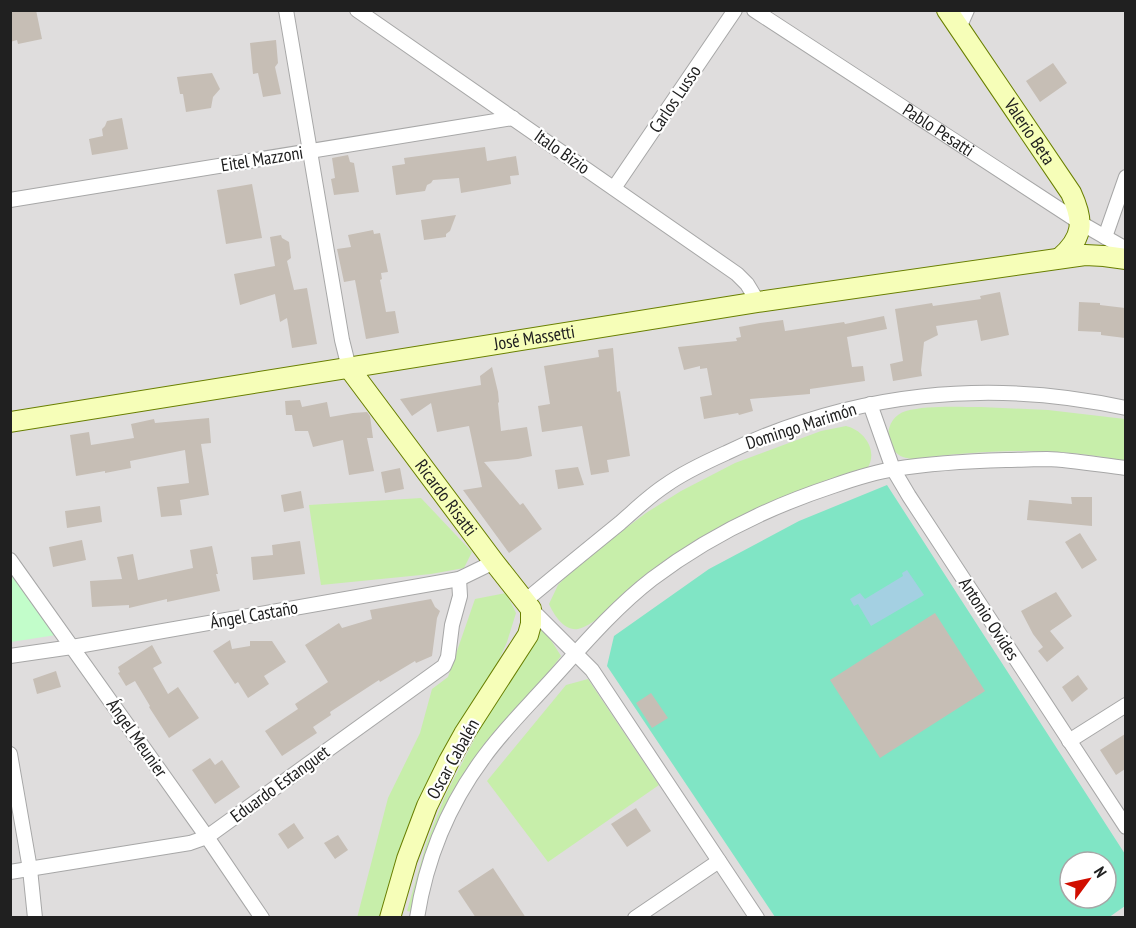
<svg xmlns="http://www.w3.org/2000/svg" width="1136" height="928" font-family="'PT Sans Narrow',sans-serif">
<style>
.residential{fill:#dfdddd;fill-rule:evenodd}
.grass{fill:#c7eeaa}
.park{fill:#c2fdca}
.pitch{fill:#80e5c5;fill-rule:evenodd}
.water{fill:#a4d0e2}
.building{fill:#c6beb5}
.lines{fill:none;stroke-linecap:round;stroke-linejoin:round}
.street-casing{stroke:#a7a7a7;stroke-width:16}
.secondary-casing{stroke:#697f00;stroke-width:22}
.street{stroke:#fff;stroke-width:14}
.secondary{stroke:#f6feb8;stroke-width:20}
.labels{text-anchor:middle;stroke-width:4.5;stroke-linejoin:round;paint-order:stroke}
.street-label{font-size:18px;fill:#202020;stroke:#fff}
</style>
<rect width="100%" height="100%" fill="#f1efe6"/>
<path class="residential" d="M10,11H1125V917H11ZM1070,862H1106V898H1070Z"/>
<path class="grass" d="M981,407L1048,410L1125,419V461C1054,446 985,450 912,459C908,458 903,458 899,455C882,443 886,417 906,411C927,405 959,407 981,407Z
M846,426C864,430 879,451 867,469C837,480 807,492 777,504C755,512 732,521 710,532C685,546 663,566 640,583C626,594 595,626 578,629C564,631 554,615 549,604L558,585L577,565L646,513L681,491L735,463L821,431Z
M421,498L472,552L464,568L431,574L321,585L309,505Z
M506,593L516,613L507,642L382,917L357,918L388,798L420,733L432,689L448,677L475,599Z
M542,626L561,656L455,796L416,913L407,911L427,841L446,794L490,709L533,637Z
M588,679L659,785L548,862L487,781L566,685Z"/>
<path class="park" d="M11,568L56,635L11,642Z"/>
<path class="pitch" d="M887,485L1125,854V906L1108,918L775,917L607,666L614,636L709,569L799,521ZM1070,862H1106V898H1070Z"/>
<path class="water" d="M907,570L924,595L871,626L858,604L854,606L850,599L860,593L865,599L903,576L902,573Z"/>
<path class="building" d="M10,10H36L42,39L18,44L17,40L10,42Z
M276,40L278,63L275,67L281,94L263,97L258,73L253,74L250,43Z
M1053,63L1067,83L1040,102L1026,81Z
M212,73L220,89L213,97L211,108L186,112L183,94H180L177,77Z
M122,118L128,149L92,155L89,139L103,136L102,129L105,126L107,121Z
M485,147L487,161L516,156L519,175L510,176L511,184L461,193L459,178L433,180L431,183L427,185L425,191L396,195L392,166L405,164L404,158Z
M348,155L350,162L354,163L359,192L334,195L331,179L335,178L332,158Z
M252,184L262,238L226,244L217,190Z
M456,215L450,231L446,234V237L424,240L421,220Z
M373,230L374,234L380,233L388,272L381,273L382,279L380,280L386,312L395,311L399,333L366,339L355,280L344,282L337,249L351,247L348,235Z
M281,235L282,238L289,242L291,258L287,261L294,290L307,288L317,344L292,348L287,318L280,322L275,294L240,305L234,274L275,266L270,237Z
M1000,292L1009,335L981,341L977,320L936,326L938,335L924,342L921,370L922,376L893,381L890,364L903,361L895,309L932,303L933,306L981,299L980,296Z
M1079,302L1100,303V305L1125,308V338L1101,335V332L1078,331Z
M884,316L887,329L847,337L852,367L863,366L865,381L810,389V394L750,399L753,411L739,415L738,413L704,419L700,397L712,395L707,368L700,369V366L684,370L678,347L737,341L736,338L741,337L739,327L760,323L783,320L785,331L844,322L845,324Z
M613,348L617,392L620,391L630,456L607,460L609,472L591,475L582,426L542,432L538,406L550,404L544,366L599,357L598,350Z
M492,367L498,392L499,402L498,403L501,431L527,427L532,456L518,459L484,462L520,505L523,503L542,529L509,553L463,490L482,487L469,426L437,432L431,403L412,416L400,399L481,385L480,376Z
M300,400L302,407L327,402L330,417L353,413L367,412L370,416L373,438H367L374,471L349,475L343,440L313,447L308,431H295L292,415H286L285,401Z
M209,418L211,443L201,444L209,495L180,500L182,515L161,517L157,487L189,483L185,450L130,461L131,468L105,473V471L76,476L70,435L89,432L91,445L134,438L131,424L154,419L155,423Z
M578,467L584,485L558,489L555,470Z
M400,468L404,489L385,493L381,472Z
M301,491L304,508L284,512L281,495Z
M1071,497H1092V526L1027,520L1029,500L1072,504Z
M100,506L102,522L67,528L65,511Z
M1080,533L1097,560L1082,569L1065,542Z
M82,540L86,560L53,567L49,547Z
M300,541L305,574L253,580L251,557L273,555L272,545Z
M212,546L218,574H216L220,591L167,602V599L129,608V605L92,607L90,581L122,579L117,557L133,554L138,580L193,568L190,550Z
M1056,592L1072,616L1050,631L1064,648L1047,662L1038,651L1043,647L1033,634L1021,611Z
M431,599L435,607L440,611L437,618L432,656L416,663L415,661L380,682L379,680L330,712L331,715L313,727L317,733L282,756L265,731L298,709L295,704L328,682L305,645L339,623L342,628L372,619L370,610Z
M935,613L985,691L880,758L830,680Z
M230,640L232,649L250,646V641H272L286,662L264,676L269,684L248,698L238,682L235,684L213,651Z
M152,645L162,663L153,668L168,694L178,687L199,718L169,738L149,707L150,706L135,681L126,686L118,673L120,672L118,667Z
M56,671L61,687L37,694L33,679Z
M1078,675L1088,689L1072,702L1062,687Z
M651,693L668,718L652,728L636,703Z
M1125,734V769L1116,775L1100,750Z
M210,758L215,765L222,760L240,787L215,804L192,770Z
M636,808L651,831L627,847L611,824Z
M294,823L304,838L288,849L278,834Z
M338,835L348,850L335,859L324,843Z
M493,868L526,918H476L458,891Z"/>
<g class="lines">
<g class="street-casing">
<g id="street">
<path d="M286,10L342,340L349,368"/>
<path d="M357,10L737,274L747,284L758,302"/>
<path id="s1" d="M754,10L1079,222L1126,249"/>
<path d="M959,28L967,10"/>
<path d="M614,188L735,10"/>
<path d="M10,200L513,118"/>
<path d="M1105,237L1126,177"/>
<path d="M870,404L893,469L909,496L1126,827"/>
<path d="M10,560L207,837L262,918"/>
<path d="M525,601C556,575 588,549 620,523C635,510 649,496 666,485C684,472 706,462 726,453C852,392 989,378 1126,408"/>
<path d="M531,609L592,670L757,918"/>
<path d="M10,656L72,647L459,579L494,562"/>
<path d="M1069,741L1126,705"/>
<path d="M10,754L30,869L35,918"/>
<path d="M10,872L190,843L207,837L444,666L448,657L452,625L460,596L459,579"/>
<path d="M417,918C426,860 449,804 484,757C502,732 524,710 545,687C579,650 612,610 652,579C706,538 769,507 833,486C853,479 874,472 895,469C932,463 969,461 1006,460C1020,460 1034,459 1047,459C1073,460 1100,465 1126,468"/>
<path d="M635,918L719,861"/>
</g>
</g>
<g class="secondary-casing">
<g id="secondary">
<path id="s2" d="M947,10L1071,193C1084,221 1084,237 1060,258"/>
<path id="s3" d="M349,368L494,562L531,609V624L528,635L464,734L449,761L427,806L407,859L390,918"/>
<path id="s4" d="M10,422L758,302L1085,255L1104,256L1126,259"/>
</g>
</g>
<use href="#street" class="street"/>
<use href="#secondary" class="secondary"/>
</g>
<g class="labels">
<g class="street-label">
<text transform="translate(675 99) rotate(-56)" y="6">Carlos Lusso</text>
<text dy="6" stroke="none"><textPath href="#s1" startOffset="220">Pablo Pesatti</textPath></text>
<text dy="6" stroke="none"><textPath href="#s2" startOffset="147">Valerio Beta</textPath></text>
<text transform="translate(562 152) rotate(35)" y="6">Italo Bizio</text>
<text transform="translate(262 159) rotate(-9)" y="6">Eitel Mazzoni</text>
<text dy="6" stroke="none"><textPath href="#s4" startOffset="531">José Massetti</textPath></text>
<text transform="translate(801 426) rotate(-18)" y="6">Domingo Marimón</text>
<text dy="6" stroke="none"><textPath href="#s3" startOffset="162">Ricardo Risatti</textPath></text>
<text transform="translate(254 615) rotate(-10)" y="6">Ángel Castaño</text>
<text transform="translate(989 619) rotate(57)" y="6">Antonio Ovides</text>
<text transform="translate(137 738) rotate(55)" y="6">Ángel Meunier</text>
<text transform="translate(453 759) rotate(-61)" y="6">Oscar Cabalén</text>
<text transform="translate(280 784) rotate(-36)" y="6">Eduardo Estanguet</text>
</g>
</g>
<rect width="1136" height="928" fill="none" stroke="#202020" stroke-width="24"/>
<g transform="translate(1088 880) rotate(57)"><circle r="28" fill="#ffffff" stroke="#a6a6a6" stroke-width="1.5"/>
<path d="M0-4.5L10 22L0 15L-10 22Z" fill="#d10e00"/>
<text y="-9" font-size="16" font-weight="bold" text-anchor="middle" fill="#202020">N</text>
</g>
</svg>
